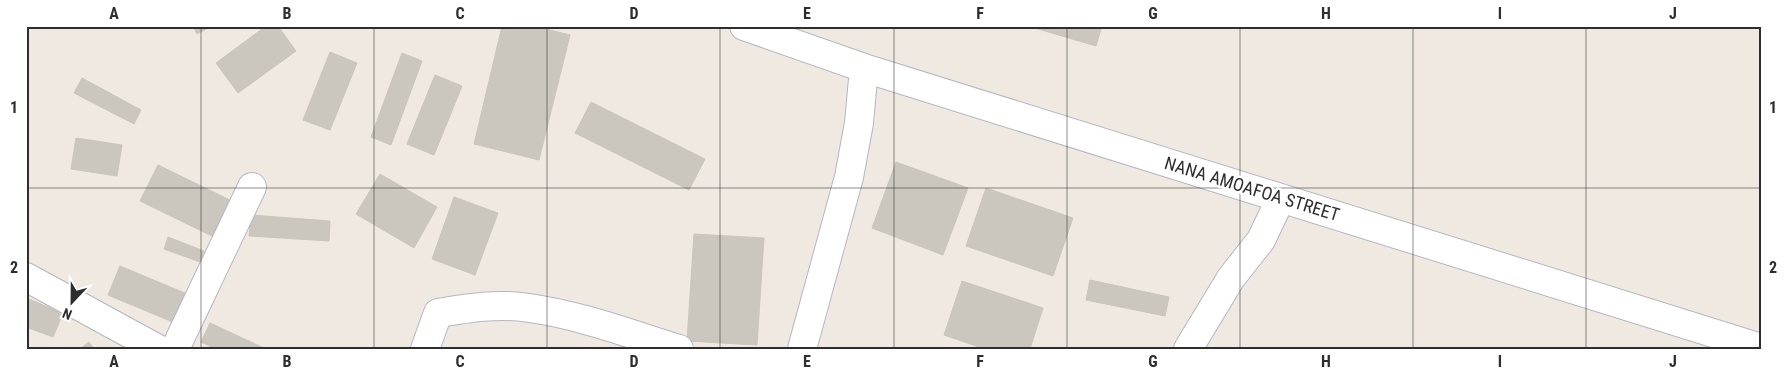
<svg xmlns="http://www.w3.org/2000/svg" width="1787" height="375" font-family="'Roboto Condensed',sans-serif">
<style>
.building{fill:#cbc7bf;stroke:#cbc5ba}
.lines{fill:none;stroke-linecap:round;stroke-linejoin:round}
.minor-casing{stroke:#b4b7c1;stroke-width:30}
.minor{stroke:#fff;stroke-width:28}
.grid{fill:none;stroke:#2e2e2e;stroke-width:1;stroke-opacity:0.55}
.labels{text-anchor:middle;stroke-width:5;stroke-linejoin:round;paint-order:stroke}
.street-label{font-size:18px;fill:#2e2e2e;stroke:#fff}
.neatline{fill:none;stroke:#2e2e2e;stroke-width:2}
.grid-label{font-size:16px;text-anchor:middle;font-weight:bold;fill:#2e2e2e}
</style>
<rect width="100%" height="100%" fill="#efe9e1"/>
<path class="building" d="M193,26H212L197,34Z
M266,26H278L296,51L238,93L216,63Z
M502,26H534L570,35L539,160L474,144Z
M1028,26H1102L1096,46Z
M330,52L357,63L330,130L303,120Z
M402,53L422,61L391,145L371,137Z
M435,75L462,86L434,155L407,144Z
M82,78L141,110L134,124L74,93Z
M591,102L705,159L689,190L575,133Z
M76,138L122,145L117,176L71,169Z
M896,162L968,188L943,255L872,228Z
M158,165L234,202L216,238L140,201Z
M380,174L437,207L414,248L356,214Z
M986,188L1073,218L1053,276L966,246Z
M454,197L498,213L475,275L432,259Z
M251,215L330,221L329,241L249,236Z
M694,234L764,238L757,345L687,341Z
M168,237L204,251L200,262L164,249Z
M120,266L187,294L175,323L108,295Z
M1090,280L1169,297L1165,316L1086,300Z
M962,281L1043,308L1030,349H985L944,335Z
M26,298L63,313L53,337L26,327Z
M210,323L266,349H216L201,342Z
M89,342L94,349H80Z"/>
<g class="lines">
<g class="minor-casing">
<path id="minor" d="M744,26L864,68L1761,348
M26,277L158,349
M175,349L252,187
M425,349L438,313C468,308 498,303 529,308C580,315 630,334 679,349
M802,349L849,177L859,123L864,68
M1188,349L1231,278L1261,240L1281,198"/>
</g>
<use href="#minor" class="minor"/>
</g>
<path class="grid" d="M201,26V349M374,26V349M547,26V349M720,26V349M894,26V349M1067,26V349M1240,26V349M1413,26V349M1586,26V349M26,188H1761"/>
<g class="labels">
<g class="street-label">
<text transform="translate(1252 189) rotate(17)" y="6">NANA AMOAFOA STREET</text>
</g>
</g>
<rect width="1787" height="375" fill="none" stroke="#ffffff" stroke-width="55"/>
<g transform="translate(72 302) rotate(202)" stroke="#ffffff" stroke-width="4" paint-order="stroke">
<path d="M0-4L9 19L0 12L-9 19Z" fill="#2e2e2e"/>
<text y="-8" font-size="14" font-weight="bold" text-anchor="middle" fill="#2e2e2e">N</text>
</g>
<rect x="28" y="28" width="1732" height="320" class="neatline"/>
<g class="grid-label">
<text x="114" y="19">A</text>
<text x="287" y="19">B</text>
<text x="460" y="19">C</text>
<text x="634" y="19">D</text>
<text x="807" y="19">E</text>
<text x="980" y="19">F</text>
<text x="1153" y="19">G</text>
<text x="1326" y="19">H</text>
<text x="1500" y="19">I</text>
<text x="1673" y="19">J</text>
<text x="14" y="113">1</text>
<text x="1773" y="113">1</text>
<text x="14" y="273">2</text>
<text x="1773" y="273">2</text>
<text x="114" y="367">A</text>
<text x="287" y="367">B</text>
<text x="460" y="367">C</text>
<text x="634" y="367">D</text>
<text x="807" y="367">E</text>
<text x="980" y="367">F</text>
<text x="1153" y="367">G</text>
<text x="1326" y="367">H</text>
<text x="1500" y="367">I</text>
<text x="1673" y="367">J</text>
</g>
</svg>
